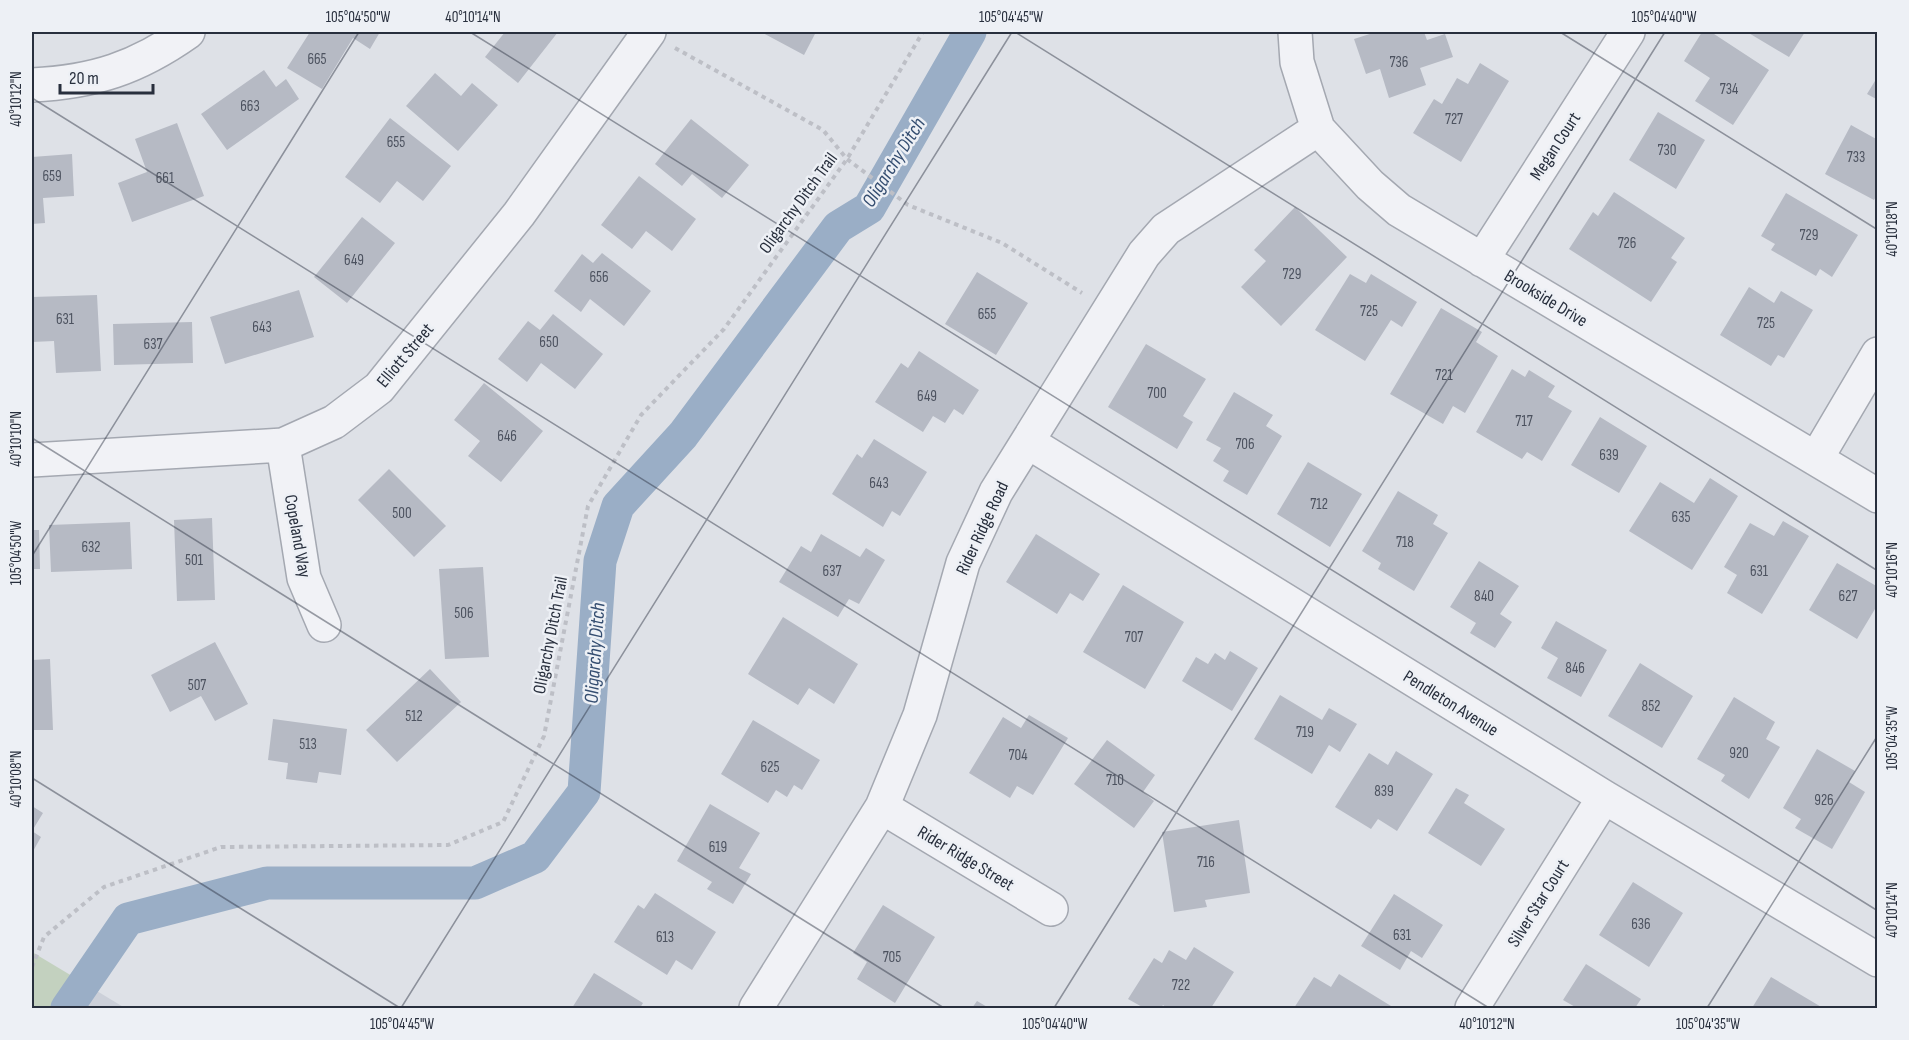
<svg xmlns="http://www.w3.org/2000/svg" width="1909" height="1040" font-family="'Sofia Sans Condensed',sans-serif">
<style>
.built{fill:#ccd0d9}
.green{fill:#c3d1bf}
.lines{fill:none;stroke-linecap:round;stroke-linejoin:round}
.canal{stroke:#9aaec6;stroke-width:33}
.building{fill:#b6bac4}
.minor-casing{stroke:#a4a8b1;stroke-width:36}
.path{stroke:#bdbfc6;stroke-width:4;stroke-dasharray:4.5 4.5;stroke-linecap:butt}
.minor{stroke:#f1f2f6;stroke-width:33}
.ticks{fill:none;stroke:#282f3d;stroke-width:1.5;stroke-opacity:0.45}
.labels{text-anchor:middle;stroke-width:5;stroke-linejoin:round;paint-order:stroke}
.number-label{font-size:15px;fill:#4c525f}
.street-label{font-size:18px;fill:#282f3d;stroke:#edf0f5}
.water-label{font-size:20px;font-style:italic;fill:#344d70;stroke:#edf0f5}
.neatline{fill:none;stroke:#282f3d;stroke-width:2}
.ticks-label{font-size:15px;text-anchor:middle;fill:#282f3d}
</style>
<rect width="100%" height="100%" fill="#dee1e7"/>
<path class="built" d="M82,982L125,1008H67Z"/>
<path class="green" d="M32,952L82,982L67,1008H32Z"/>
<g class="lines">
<path class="canal" d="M67,1008L128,919L267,883H475L535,857L584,792L600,561L618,506L683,435L838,227L869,208L970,32"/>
</g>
<path class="building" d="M310,32H380L370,49L353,38L322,89L287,68Z
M505,32H558L518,83L485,57Z
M761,32H816L804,55Z
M1376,32H1424L1427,40L1445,34L1453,57L1420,68L1426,85L1389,98L1380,69L1366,74L1354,39Z
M1702,32H1711L1769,70L1733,125L1695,101L1710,78L1684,61Z
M1747,32H1805L1789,57Z
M1480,63L1509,81L1461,162L1413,133L1434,99L1442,104L1457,78L1468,84Z
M264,70L276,87L286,79L299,99L227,150L201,114Z
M435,73L461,96L472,83L498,105L458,151L406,106Z
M1878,76V100L1867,94Z
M1658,112L1705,140L1676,189L1629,160Z
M390,118L451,166L423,201L397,181L380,203L345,177Z
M691,119L749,165L722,198L692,174L682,186L655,164Z
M177,123L204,196L132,222L118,183L147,172L135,139Z
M1851,125L1878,140V193L1874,200L1825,174Z
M72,154L74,196L43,198L45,223L32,224V157Z
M639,176L696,219L672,251L646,231L632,249L601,225Z
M1614,192L1685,238L1671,258L1677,262L1651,302L1569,249L1593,212L1598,216Z
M1786,193L1858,235L1832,277L1820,269L1816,276L1771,250L1775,244L1761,236Z
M1295,207L1347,257L1281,326L1241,287L1266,261L1254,250Z
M362,217L395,243L347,303L314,277Z
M602,253L651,291L624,326L590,299L581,312L554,291L582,254L593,263Z
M977,272L1028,303L996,355L945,324Z
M1350,274L1366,283L1371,274L1417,302L1402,327L1391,320L1365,361L1315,330Z
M1749,287L1774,303L1781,291L1813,310L1784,358L1778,355L1771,366L1720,335Z
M299,290L314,337L225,364L210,317Z
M97,295L101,371L56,373L54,341L32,342V297Z
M1441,308L1482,332L1476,342L1498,356L1465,413L1453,406L1443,424L1390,394Z
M553,314L603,354L575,389L541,363L527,382L498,359L528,321L540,330Z
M192,322L193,363L114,365L113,324Z
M1146,344L1206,379L1183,416L1193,422L1177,449L1108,407Z
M919,351L979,390L963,415L954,409L945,423L933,416L923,432L875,402L901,363L908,368Z
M1512,369L1525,377L1529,370L1555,386L1548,397L1572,411L1542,461L1527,452L1522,459L1476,432Z
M484,383L543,431L501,482L468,456L480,441L454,420Z
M1234,392L1273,415L1266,426L1282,436L1247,495L1223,481L1229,471L1213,461L1221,448L1206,440Z
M1600,417L1647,446L1619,493L1571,465Z
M874,439L927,472L900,516L892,511L883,527L832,494L857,454L862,458Z
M1308,462L1362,494L1330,547L1277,514Z
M389,469L446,526L414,557L358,500Z
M1710,478L1738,496L1692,570L1629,531L1660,482L1694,503Z
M1398,491L1438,515L1433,524L1448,533L1414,591L1378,569L1381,563L1362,551Z
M212,518L215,600L177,601L174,520Z
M1783,521L1809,536L1762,614L1727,593L1737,575L1724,567L1750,523L1774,536Z
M130,522L132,569L51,572L49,525Z
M32,530H39L40,569H32Z
M821,534L860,557L866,548L885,560L859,604L849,599L838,617L779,582L801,546L811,552Z
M1036,534L1100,574L1083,601L1070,593L1057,614L1006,582Z
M1479,561L1519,586L1500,614L1512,622L1495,648L1470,633L1476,623L1450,607Z
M1837,563L1878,587V604L1857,639L1809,610Z
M483,567L489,657L445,659L439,569Z
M1123,585L1184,622L1145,689L1083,652Z
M783,617L858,664L834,704L809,688L798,705L748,674Z
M1556,621L1607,650L1581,697L1547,678L1558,658L1541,648Z
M215,642L248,704L215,721L201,696L170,712L151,675Z
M1230,651L1258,668L1232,711L1182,681L1196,657L1208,664L1215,653L1225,660Z
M50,659L53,730H32V660Z
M1640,663L1693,696L1662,748L1608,716Z
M430,669L461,702L397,762L366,730Z
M1280,695L1322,720L1329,708L1357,724L1340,752L1329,745L1312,774L1254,739Z
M1734,697L1775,722L1766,739L1780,747L1749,799L1721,781L1725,775L1697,759Z
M1029,715L1068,738L1033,795L1017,786L1010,798L969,773L1003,717L1021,728Z
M273,719L347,729L341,775L319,772L317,783L286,779L288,763L268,760Z
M753,720L820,760L802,790L794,785L787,797L776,790L768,803L721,774Z
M1107,740L1155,775L1143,792L1154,801L1134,828L1074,784Z
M1817,749L1855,771L1849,782L1865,792L1832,849L1795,828L1801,819L1783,808Z
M1396,751L1433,774L1397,831L1378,819L1371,829L1335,807L1369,753L1388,765Z
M1456,788L1469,795L1464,803L1505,829L1481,866L1428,833Z
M710,804L760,833L739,868L751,874L733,904L707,889L712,882L677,861Z
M32,806L43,813L32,831L41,837L32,853Z
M1239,820L1250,893L1205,900L1207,907L1174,912L1162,832Z
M1633,882L1683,913L1649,967L1599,935Z
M655,893L716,932L692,970L676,960L667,975L614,942L638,905L644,909Z
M1394,894L1443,925L1422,958L1411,951L1400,970L1361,946Z
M883,905L935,937L895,1003L857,979L867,962L853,953Z
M1194,947L1234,972L1211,1008H1167L1163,1005L1161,1008H1144L1128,999L1154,958L1162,963L1169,950L1186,960Z
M1586,964L1641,999L1635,1008H1577L1563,1000Z
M594,973L643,1003L640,1008H572Z
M1339,974L1391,1006L1390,1008H1294L1314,977L1331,987Z
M1771,977L1823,1008H1752Z
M977,1001L989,1008H972Z"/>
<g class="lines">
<g class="minor-casing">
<path id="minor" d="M1295,32L1297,62L1318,129L1370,185L1399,210L1878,496
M32,85C94,82 137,68 188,32
M1482,260L1628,32
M1028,442L1604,797L1878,960
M283,445L304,578L324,625
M1816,459L1878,354
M32,460L283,445L334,422L379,388L519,214L649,32
M882,807L1051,909
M756,1008L882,807L920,715L963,563L996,492L1144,254L1166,229L1318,129
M1472,1008L1604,797"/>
</g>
<path class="path" d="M675,48L823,130L847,159L908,205L1002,243L1082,293
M32,967L44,937L104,887L221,847L448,845L503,822L544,736L588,506L641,415L724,329L847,159L923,32"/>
<use href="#minor" class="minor"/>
</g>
<path class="ticks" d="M470,32L1878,911M1015,32L1878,571M1560,32L1878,230M32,98L1489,1008M32,438L944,1008M32,556L359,32M32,778L400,1008M401,1008L1012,32M1054,1008L1665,32M1707,1008L1878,735"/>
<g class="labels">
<g class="number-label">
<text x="317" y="64">665</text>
<text x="1399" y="67">736</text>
<text x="1729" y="94">734</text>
<text x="250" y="111">663</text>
<text x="1454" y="124">727</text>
<text x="396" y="147">655</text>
<text x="1667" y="155">730</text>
<text x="1856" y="162">733</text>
<text x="52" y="181">659</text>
<text x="165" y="183">661</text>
<text x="1809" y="240">729</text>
<text x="1627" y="248">726</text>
<text x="354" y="265">649</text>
<text x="1292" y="279">729</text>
<text x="599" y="282">656</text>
<text x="1369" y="316">725</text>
<text x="987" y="319">655</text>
<text x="65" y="324">631</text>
<text x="1766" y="328">725</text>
<text x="262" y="332">643</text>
<text x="549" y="347">650</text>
<text x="153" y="349">637</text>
<text x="1444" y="380">721</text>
<text x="1157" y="398">700</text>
<text x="927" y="401">649</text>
<text x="1524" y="426">717</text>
<text x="507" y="441">646</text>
<text x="1245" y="449">706</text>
<text x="1609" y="460">639</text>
<text x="879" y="488">643</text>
<text x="1319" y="509">712</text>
<text x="402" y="518">500</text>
<text x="1681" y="522">635</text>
<text x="1405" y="547">718</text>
<text x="91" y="552">632</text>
<text x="194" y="565">501</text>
<text x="832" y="576">637</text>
<text x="1759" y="576">631</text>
<text x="1484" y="601">840</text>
<text x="1848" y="601">627</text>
<text x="464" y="618">506</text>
<text x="1134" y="642">707</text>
<text x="1575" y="673">846</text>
<text x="197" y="690">507</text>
<text x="1651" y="711">852</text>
<text x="414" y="721">512</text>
<text x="1305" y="737">719</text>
<text x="308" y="749">513</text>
<text x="1739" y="758">920</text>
<text x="1018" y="760">704</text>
<text x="770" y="772">625</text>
<text x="1115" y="785">710</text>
<text x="1384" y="796">839</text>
<text x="1824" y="805">926</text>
<text x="718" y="852">619</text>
<text x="1206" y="867">716</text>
<text x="1641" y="929">636</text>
<text x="1402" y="940">631</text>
<text x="665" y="942">613</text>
<text x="892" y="962">705</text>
<text x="1181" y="990">722</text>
</g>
<g class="street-label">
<text transform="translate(1555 146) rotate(-57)" y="6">Megan Court</text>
<text transform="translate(798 203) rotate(-54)" y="6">Oligarchy Ditch Trail</text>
<text transform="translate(1546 298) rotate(31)" y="6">Brookside Drive</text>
<text transform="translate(405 355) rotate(-50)" y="6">Elliott Street</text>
<text transform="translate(982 528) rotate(-65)" y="6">Rider Ridge Road</text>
<text transform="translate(298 536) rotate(80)" y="6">Copeland Way</text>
<text transform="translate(550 635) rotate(-79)" y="6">Oligarchy Ditch Trail</text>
<text transform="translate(1451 703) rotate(32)" y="6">Pendleton Avenue</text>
<text transform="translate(966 858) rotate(31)" y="6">Rider Ridge Street</text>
<text transform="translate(1538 903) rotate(-58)" y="6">Silver Star Court</text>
</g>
<g class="water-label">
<text transform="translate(893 162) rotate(-58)" y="7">Oligarchy Ditch</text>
<text transform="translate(594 653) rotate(-86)" y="7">Oligarchy Ditch</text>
</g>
</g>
<rect width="1909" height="1040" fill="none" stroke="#edf0f5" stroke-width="66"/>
<path d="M60 84v9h93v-9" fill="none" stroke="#282f3d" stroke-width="3"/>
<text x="69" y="84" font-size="18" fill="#282f3d" stroke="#edf0f5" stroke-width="4.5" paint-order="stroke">20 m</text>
<rect x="33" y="33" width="1843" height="974" class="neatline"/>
<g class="ticks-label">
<text x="358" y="22">105°04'50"W</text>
<text x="473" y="22">40°10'14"N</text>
<text x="1011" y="22">105°04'45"W</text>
<text x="1664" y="22">105°04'40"W</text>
<text transform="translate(16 99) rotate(-90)" y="5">40°10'12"N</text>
<text transform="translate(1892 229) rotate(-90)" y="5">40°10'18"N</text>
<text transform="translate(16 439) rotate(-90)" y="5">40°10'10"N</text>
<text transform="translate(16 553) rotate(-90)" y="5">105°04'50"W</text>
<text transform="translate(1892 570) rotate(-90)" y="5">40°10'16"N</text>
<text transform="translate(1892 738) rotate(-90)" y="5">105°04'35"W</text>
<text transform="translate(16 779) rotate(-90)" y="5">40°10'08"N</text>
<text transform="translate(1892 910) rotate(-90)" y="5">40°10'14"N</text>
<text x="402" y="1029">105°04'45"W</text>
<text x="1055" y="1029">105°04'40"W</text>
<text x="1487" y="1029">40°10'12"N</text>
<text x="1708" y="1029">105°04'35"W</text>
</g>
</svg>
